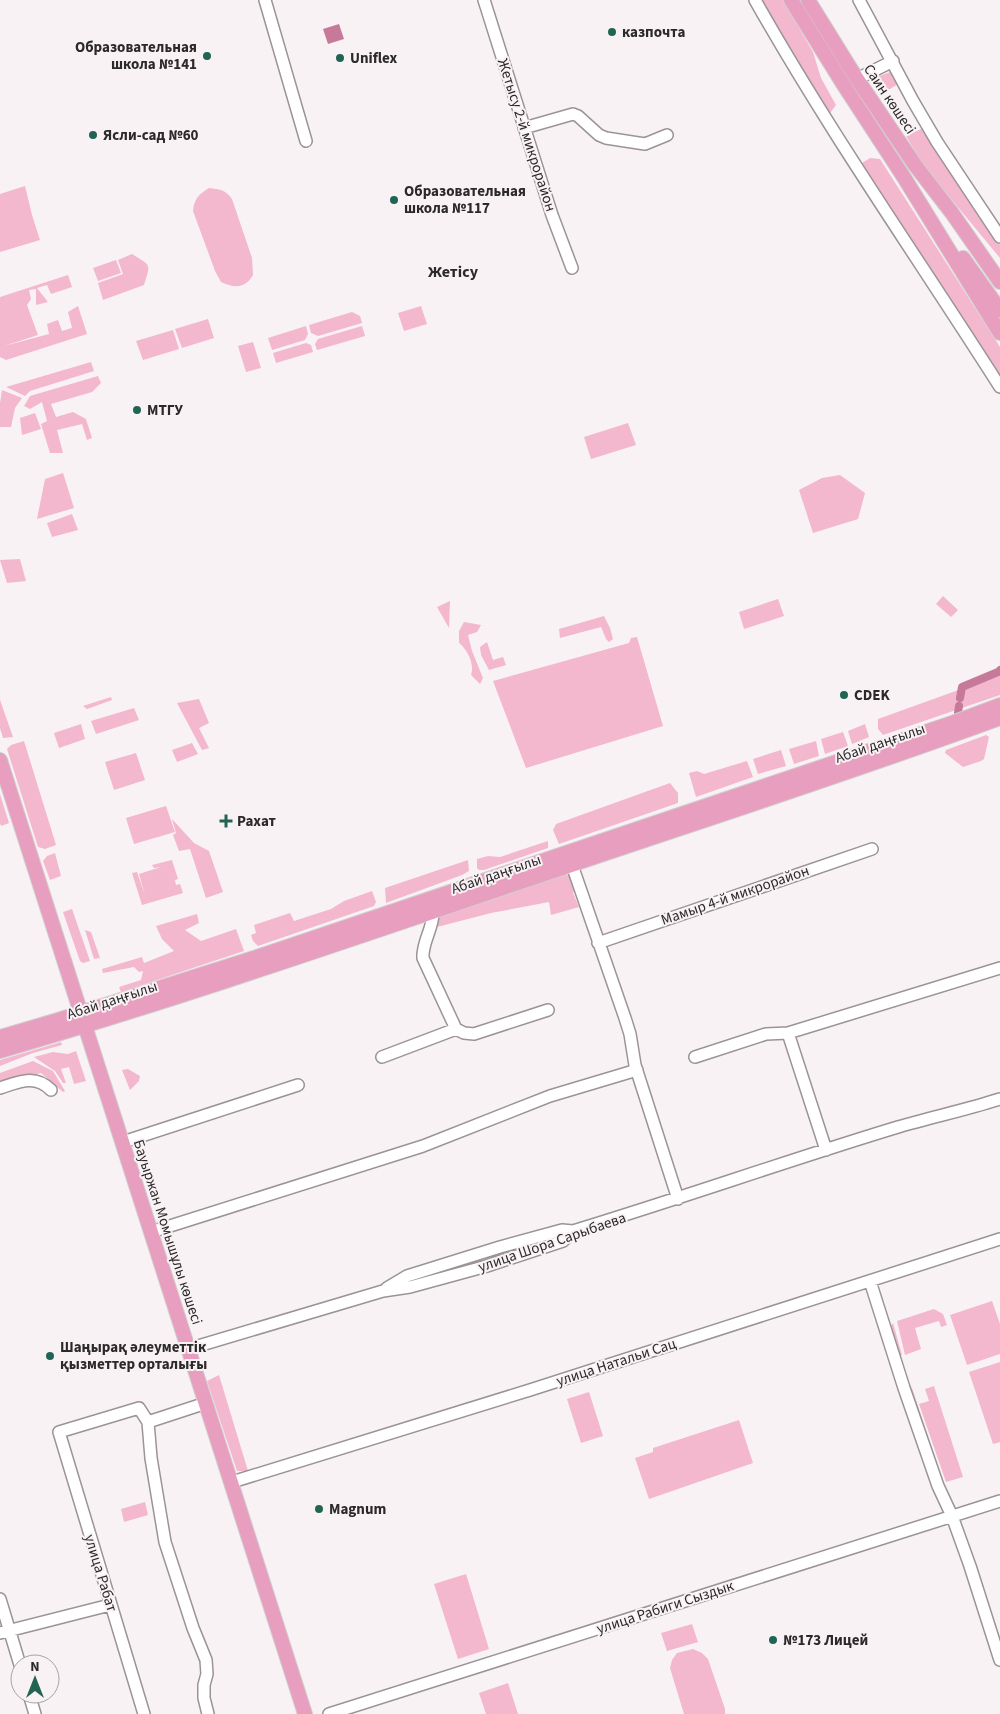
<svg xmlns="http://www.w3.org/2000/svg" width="1000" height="1714" font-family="'Source Sans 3',sans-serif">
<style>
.green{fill:#f3b7ce}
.water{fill:#c67999}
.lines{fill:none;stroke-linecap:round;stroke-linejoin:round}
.canal{stroke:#c67999;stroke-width:8}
.minor-casing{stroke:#9a9496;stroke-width:14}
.major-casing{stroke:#d0d0d0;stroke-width:16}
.minor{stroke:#fff;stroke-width:11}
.major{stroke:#e89ebf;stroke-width:14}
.poi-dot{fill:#226454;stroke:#f9f2f4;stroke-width:2}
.labels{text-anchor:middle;stroke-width:4;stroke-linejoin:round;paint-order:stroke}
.poi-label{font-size:15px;font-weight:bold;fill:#2b2929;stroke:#f9f2f4;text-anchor:start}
.street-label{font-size:15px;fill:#2b2929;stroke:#f9f2f4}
.neighbourhood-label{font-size:16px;font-weight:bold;fill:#2b2929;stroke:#f9f2f4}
</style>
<rect width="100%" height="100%" fill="#f9f2f4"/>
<path class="green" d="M760,0H783L813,52L821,78L836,105L830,113Z
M890,72L898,84L890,89H883L877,77Z
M923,128L978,216L1000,245V258L923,165L906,136Z
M870,158L880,159L1000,347V378L863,166L862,163Z
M25,186L32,215L40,240L0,252V194Z
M209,188C219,189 226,190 232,199L252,258L253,275C245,289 234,288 221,282L215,271L193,211C194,199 199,194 209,188Z
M132,254C151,266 151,263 144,285L103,300L98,283L123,274L118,260Z
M116,260L121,273L98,281L93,268Z
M68,275L72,287L51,294L47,285L37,288L48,302L36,305V289L29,290L31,299L27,305L38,335L4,346L49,334L47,324L58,320L62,331L72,328L68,312L78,306L87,334L6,360L0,357V297Z
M421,306L427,324L404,331L398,313Z
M352,312L360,316L362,323L318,336L311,333L309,325Z
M208,319L214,338L182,348L175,329Z
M306,326L308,334L305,340L272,350L268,338Z
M362,326L365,336L317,350L315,344L318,339Z
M173,330L179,349L143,360L136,341Z
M253,342L261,368L246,372L238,346Z
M306,343L311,345L313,352L276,363L273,353Z
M91,362L94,371L30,391L25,396L6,387Z
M98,376L101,383L92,392L51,404L56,417L73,412L86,419L92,438L87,440L82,424L57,430L63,453H50L41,424L47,421L42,402L30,409L24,406L30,396Z
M2,390L22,398L15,408L11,427H0V403Z
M35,413L41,429L22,435L20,418Z
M628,423L636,445L591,459L584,437Z
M63,473L74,508L37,519L45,479Z
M840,475L865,493L858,519L813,533L799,490L822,478Z
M72,514L78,530L52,537L47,523Z
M20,559L26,581L7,583L0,560Z
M943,596L958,610L951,617L936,604Z
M778,599L784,616L744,629L739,612Z
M450,601L449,628L437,607Z
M604,616L610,628L613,639L609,642L606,639L601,627L560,638L559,629Z
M464,622L481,625L477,632L468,635L472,651L483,678L480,684L471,675C475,664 467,649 459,643V631Z
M637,637L663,726L526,768L493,681L629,643L631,638Z
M487,642L493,660L503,657L506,665L489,670L481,655L480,647Z
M1000,675V695L883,735L878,729V719Z
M111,697L112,700L87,709L83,706Z
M199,699L209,723L199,728L209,748L202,750L177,703Z
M0,700L13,737L3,738L0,728Z
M134,708L139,720L96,734L91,721Z
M81,724L85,739L59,748L54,733Z
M865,724L869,737L852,744L848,731Z
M843,732L848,746L825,754L821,739Z
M986,735L989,737L984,759L981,761L963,767L945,753L946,750Z
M24,741L56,845L45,849L38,847L7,749L11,745Z
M816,741L819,756L794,764L789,749Z
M192,743L198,754L177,762L172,750Z
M781,750L786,766L758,774L753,759Z
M136,753L145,780L114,790L105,762Z
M747,761L753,777L696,797L689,773L697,771L704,774Z
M670,783L678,793V803L559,844L553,830L556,824Z
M0,794L9,823L1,826L0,823Z
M166,806L175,832L134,844L126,818Z
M172,819L194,843L209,851L223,892L206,898L190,849L179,851L173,835L176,833Z
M548,841V848L484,870H479L477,868V859L488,856L500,857Z
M55,853L61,876L50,880L43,861L47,856Z
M172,860L178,879L175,880L176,885L180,884L183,893L142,905L132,873L137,872L145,895L139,874L161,867L154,868L152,865Z
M468,860L469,871L462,875L386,903L385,888Z
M551,875H571L575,889L573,893L579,907L551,915L549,902L491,913L437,927L438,913Z
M372,891L376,902L374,906L258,946L253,941L251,935L256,933L254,925L290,913L294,921L331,909L344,901Z
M72,909L90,961L83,963L80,961L63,912Z
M197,914L199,923L185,930L201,941L236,929L244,951L121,992L119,987L141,980L143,971L139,972L134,967L103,973L102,969L142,957L144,963L174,951L162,939L156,926Z
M85,930L91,932L100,958L94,959Z
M61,1042L62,1045L33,1053L0,1066V1060Z
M76,1051L86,1081L74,1084L69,1067L61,1069L66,1083H63L55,1071L34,1057L53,1052L68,1054Z
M33,1061L53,1071L65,1091L63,1092L41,1073L0,1084V1073Z
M128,1069L140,1076L139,1081L130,1090L122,1070Z
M992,1301L1000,1324V1354L967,1365L950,1315Z
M934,1309L943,1314L947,1325L941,1327L939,1321L915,1328L921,1349L905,1355L897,1321Z
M893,1323L902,1355L899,1356L888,1331Z
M1000,1362V1442L993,1444L969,1372Z
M219,1375L248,1471H237L207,1381Z
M934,1386L963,1477L946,1482L919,1404L929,1401L925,1389Z
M912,1388L944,1484L940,1486L909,1390Z
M589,1392L603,1436L581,1443L567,1399Z
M739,1420L753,1463L649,1499L635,1458L653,1452V1448Z
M145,1502L148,1515L124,1522L121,1509Z
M466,1574L489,1649L458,1659L434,1584Z
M692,1624L698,1642L667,1651L661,1633Z
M693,1649L702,1653L708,1659L725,1709V1714H684L670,1668L672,1660L677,1653Z
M508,1683L518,1714H486L479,1693Z"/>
<path class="water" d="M339,24L344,39L328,44L323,29Z"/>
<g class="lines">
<path class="canal" d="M960,698L962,687L998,672L1000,670
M958,713L959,706"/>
<g class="minor-casing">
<path id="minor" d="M265,0L306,141
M484,0L552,215L572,268
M755,0C830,133 918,258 1000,387
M859,0L913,101L937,142L1000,237
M857,79L893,61
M524,128L573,114L578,116L599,135L606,138L645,144L667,135
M572,865L625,1018L630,1034L635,1065L678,1199
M433,913C433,929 422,942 423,958L456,1029L464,1033L474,1034L548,1010
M598,943L872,849
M788,1033L826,1150
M382,1057L456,1029
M695,1057L766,1034L788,1033L1000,968
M0,1088C19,1082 35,1074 51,1090
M123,1142L298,1085
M151,1232L423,1146L550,1096L637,1070
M870,1281L904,1388L938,1486L952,1516L970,1566L1000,1660
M387,1288L407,1276L500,1247L562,1230L573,1231
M188,1349L383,1291L410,1287L487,1266L563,1241L573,1231C682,1198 789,1160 898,1127C932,1117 966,1110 1000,1099
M148,1422L151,1458L165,1542L193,1628L206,1660L207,1674L204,1685V1698L208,1714
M232,1482L530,1390L1000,1239
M0,1599L20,1665
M0,1633L110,1605
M29,1694L35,1714
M144,1714L59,1432L139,1408L148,1422L206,1403
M329,1714L1000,1501"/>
</g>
<g class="major-casing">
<path id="major" d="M791,0L845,87L905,179L1000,333
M808,0L857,79L915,165L952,213L1000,282
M963,258L1000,310
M0,760L305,1714
M0,1037L58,1020L254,958L952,723L1000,705
M0,1051C193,995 383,928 574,864C716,816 859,770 1000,718"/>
</g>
<use href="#minor" class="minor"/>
<use href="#major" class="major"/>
</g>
<g class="poi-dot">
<circle cx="612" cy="32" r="5"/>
<circle cx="207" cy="56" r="5"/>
<circle cx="340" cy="58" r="5"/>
<circle cx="93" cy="135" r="5"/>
<circle cx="394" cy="200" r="5"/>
<circle cx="137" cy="410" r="5"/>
<circle cx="844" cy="695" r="5"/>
<path d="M223.5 813.5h5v5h5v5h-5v5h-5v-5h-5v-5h5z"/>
<circle cx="50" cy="1356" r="5"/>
<circle cx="319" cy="1509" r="5"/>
<circle cx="773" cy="1640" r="5"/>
</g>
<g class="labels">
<g class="poi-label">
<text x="622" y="37">казпочта</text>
<text x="197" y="52" text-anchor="end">Образовательная<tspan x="197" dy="17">школа №141</tspan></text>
<text x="350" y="63">Uniflex</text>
<text x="103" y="140">Ясли-сад №60</text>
<text x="404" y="196">Образовательная<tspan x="404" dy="17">школа №117</tspan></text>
<text x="147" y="415">МТГУ</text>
<text x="854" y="700">CDEK</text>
<text x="237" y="826">Рахат</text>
<text x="60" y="1352">Шаңырақ әлеуметтік<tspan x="60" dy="17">қызметтер орталығы</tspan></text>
<text x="329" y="1514">Magnum</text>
<text x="783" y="1645">№173 Лицей</text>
</g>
<g class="street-label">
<text transform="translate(890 99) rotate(56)" y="5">Саин көшесі</text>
<text transform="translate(527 135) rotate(72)" y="5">Жетысу 2-й микрорайон</text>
<text transform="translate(880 743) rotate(-19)" y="5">Абай даңғылы</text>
<text transform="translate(496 874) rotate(-19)" y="5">Абай даңғылы</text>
<text transform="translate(735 895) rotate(-19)" y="5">Мамыр 4-й микрорайон</text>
<text transform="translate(112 1000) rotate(-18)" y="5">Абай даңғылы</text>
<text transform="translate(168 1232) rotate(72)" y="5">Бауыржан Момышұлы көшесі</text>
<text transform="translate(552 1242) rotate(-19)" y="5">улица Шора Сарыбаева</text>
<text transform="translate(616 1362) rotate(-18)" y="5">улица Натальи Сац</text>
<text transform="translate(101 1573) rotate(73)" y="5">улица Рабат</text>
<text transform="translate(665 1607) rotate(-18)" y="5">улица Рабиги Сыздык</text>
</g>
<g class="neighbourhood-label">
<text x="453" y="277">Жетісу</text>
</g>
</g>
<g transform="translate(35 1679)"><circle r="24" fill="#f9f2f4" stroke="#a7a2a3"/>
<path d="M0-4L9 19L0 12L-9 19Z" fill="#226454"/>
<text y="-8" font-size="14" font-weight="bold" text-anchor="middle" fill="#2b2929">N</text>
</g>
</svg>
